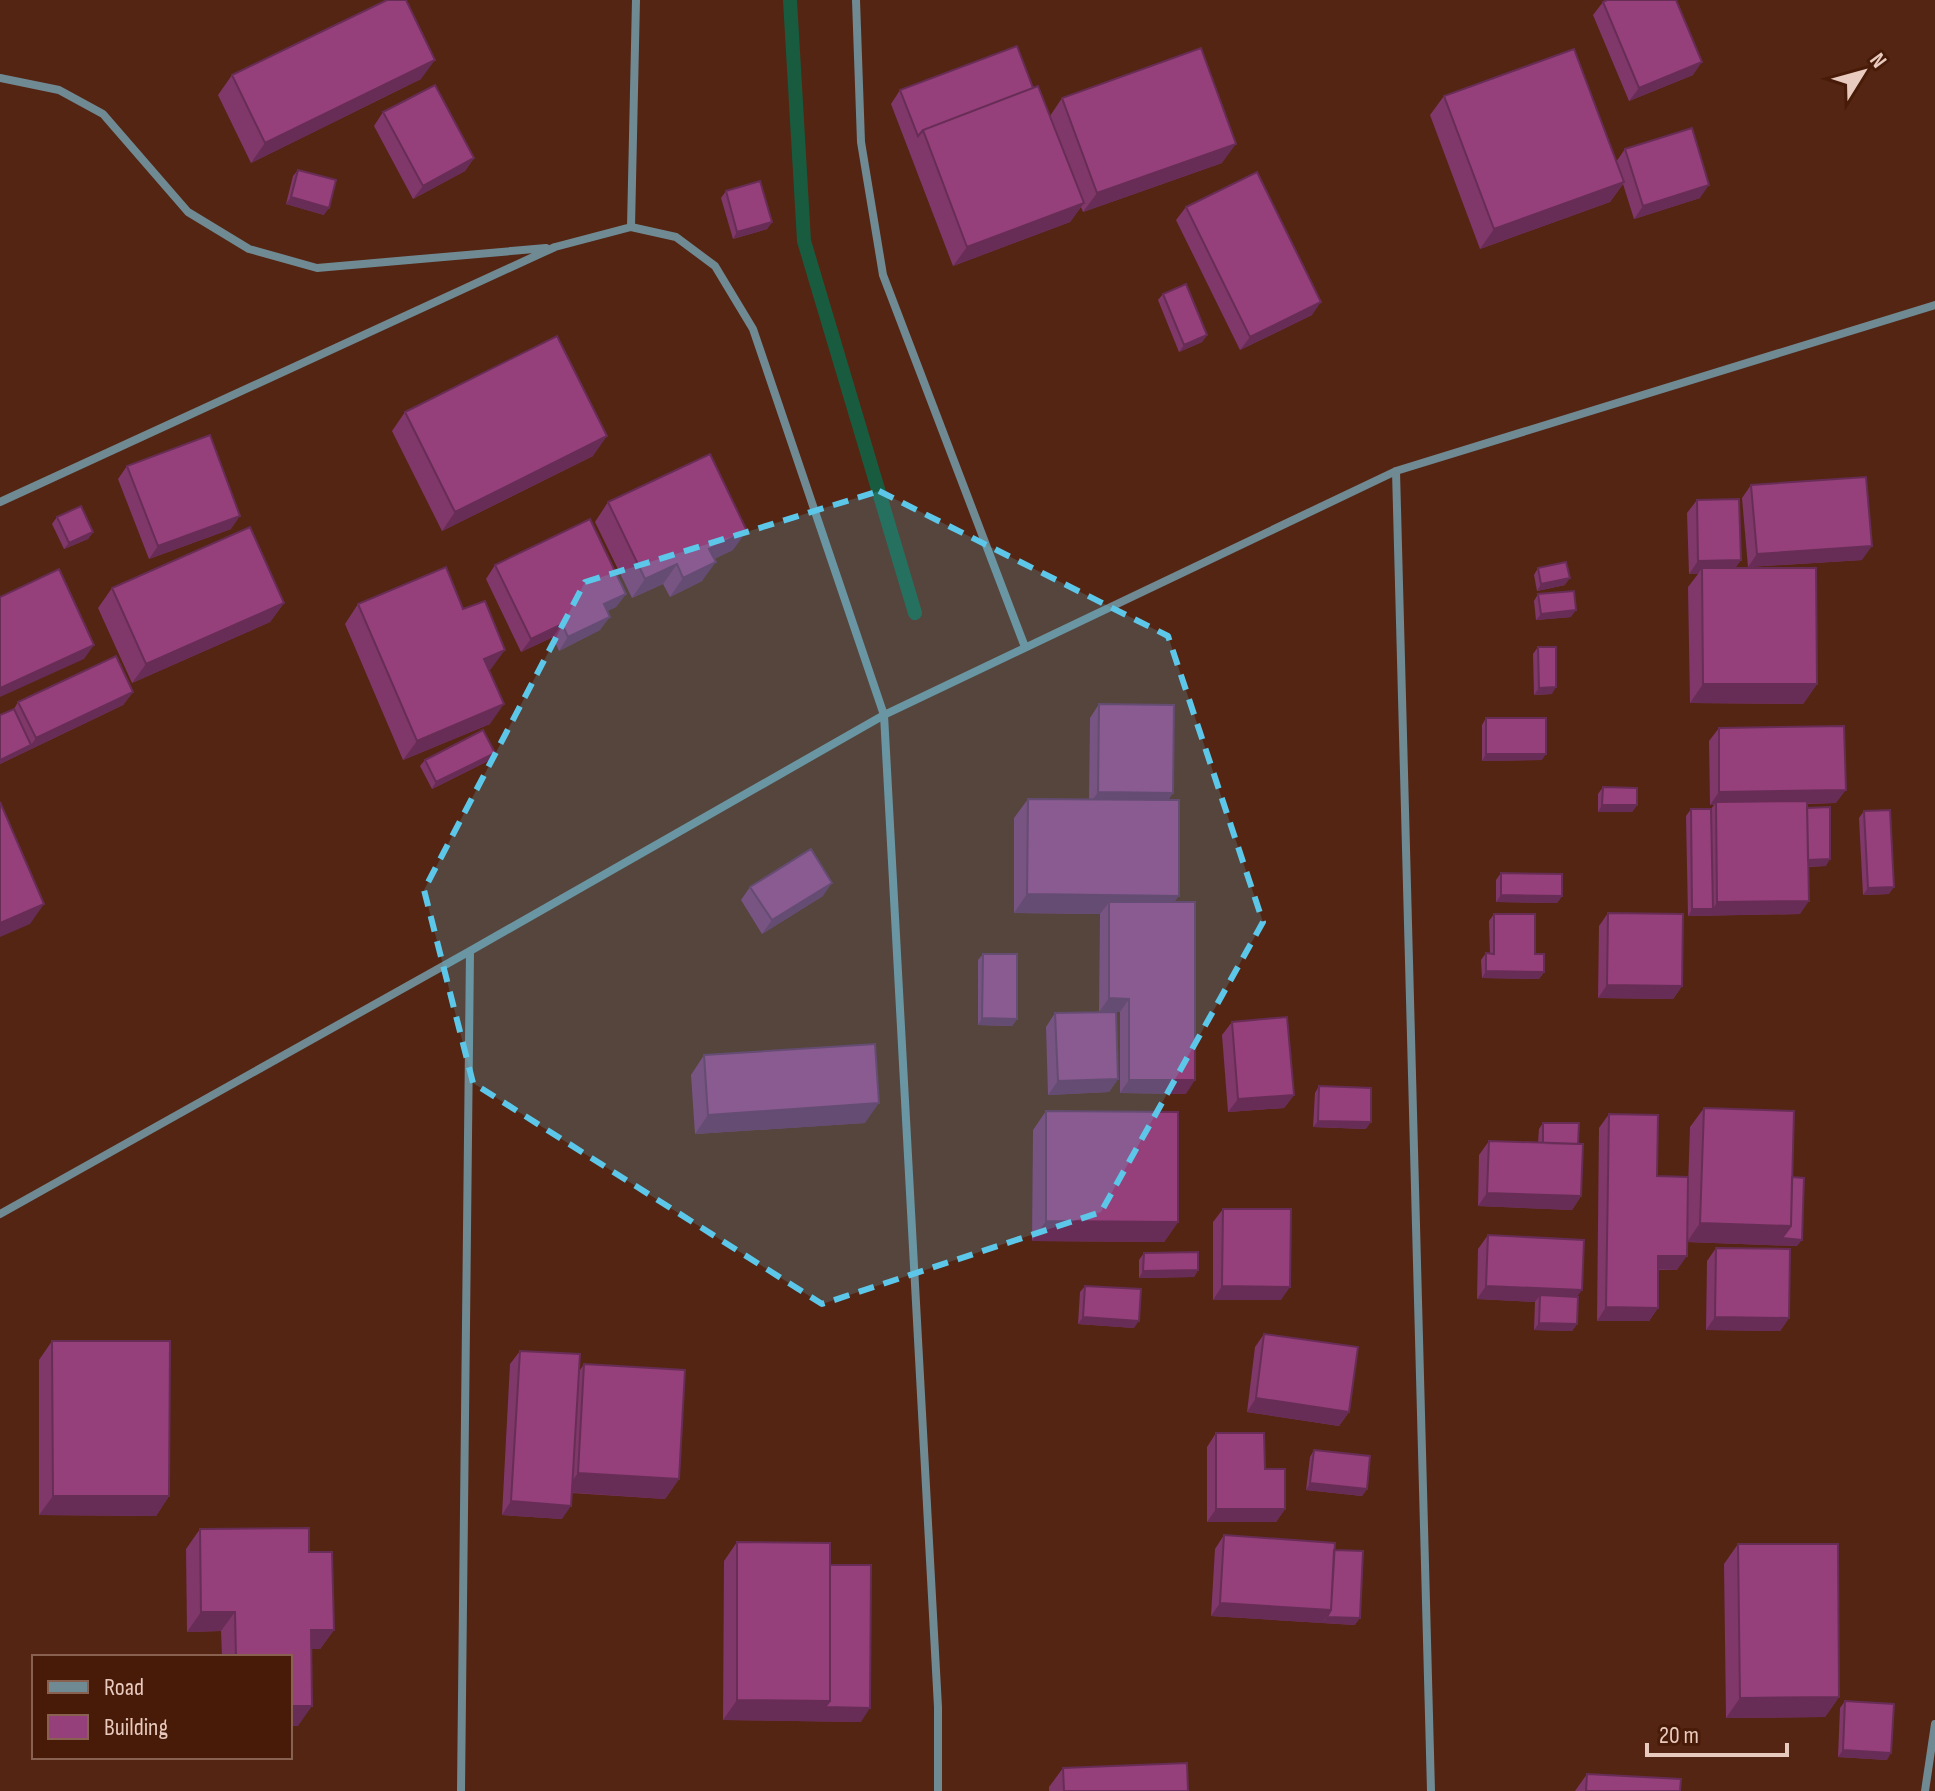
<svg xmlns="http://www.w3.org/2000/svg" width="1935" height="1791" font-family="'Sofia Sans Condensed',sans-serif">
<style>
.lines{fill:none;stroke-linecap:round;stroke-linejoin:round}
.stream{stroke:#195b3f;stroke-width:14}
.street{stroke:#6f8a93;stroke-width:8}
.wall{fill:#80376a}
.shaded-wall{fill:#682d56}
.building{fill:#95407b;stroke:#682d56;stroke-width:2}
.marked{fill:#5cc7e8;fill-opacity:0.2;stroke:#5cc7e8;stroke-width:6;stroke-dasharray:16 10;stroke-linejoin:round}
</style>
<rect width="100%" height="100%" fill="#542513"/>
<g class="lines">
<path class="stream" d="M790,0L804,241L915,613"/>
<path class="street" d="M856,0L861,142L883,275L1025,647
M0,78L59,90L103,114L188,212L249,249L317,268L546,248
M631,227L636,0
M1396,471L1431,1791
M0,502L555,247L631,227L676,237L715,266L753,329L884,715L938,1707V1791
M0,1214L470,951L884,715L1396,471L1935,305
M461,1791L470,951
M1925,1791L1935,1724"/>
</g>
<path class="wall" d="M1603,2L1693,75L1629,101L1593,15Z
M232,75L421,79L251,163L218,95Z
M1033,88L1050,116L1062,98L1222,163L1083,212L1081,207L1070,222L953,266L891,104L900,90Z
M1444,96L1616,162L1625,149L1700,198L1634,219L1623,184L1610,202L1480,249L1430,115Z
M383,112L474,158L465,171L413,199L374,126Z
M298,170L324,215L286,204L293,176Z
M726,191L772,222L767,229L733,239L721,198Z
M1186,207L1312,315L1240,350L1176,220Z
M1163,294L1207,335L1202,342L1179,352L1158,300Z
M405,412L593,456L442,531L392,431Z
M127,466L231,529L149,559L118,479Z
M1751,485L1862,560L1748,567L1742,498Z
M1697,500L1741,560L1735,568L1817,684L1803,704L1690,703L1688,587L1698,574H1689L1687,513Z
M608,502L733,550L714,559L702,581L670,597L663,584L632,598L595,522Z
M57,517L93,532L88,539L64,549L52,524Z
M495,565L626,594L616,607L607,611L600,630L559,651L553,637L521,652L486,579Z
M1538,568L1565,585L1537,591L1534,575Z
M112,588L284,603L270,622L132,683L98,608Z
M1538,594L1571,617L1536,620L1534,601Z
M358,604L463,609L491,669L489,670L490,724L403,760L345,624Z
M1538,647L1552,694L1534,695L1533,654Z
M133,692L123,705L0,764V715L14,709L18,702Z
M1099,704L1173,793L1168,800L1186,1094L1120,1093V1012H1116L1118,1079L1109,1092L1048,1095L1046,1027L1055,1013L1099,1012L1100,914L1014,913V818L1028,799H1089L1090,718Z
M1486,718L1542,760L1482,761V725Z
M1719,728L1836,803L1807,804L1826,866L1808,867L1800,914L1688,916L1686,816L1691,809H1711L1714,805H1710L1709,741Z
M495,753L490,760L432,789L420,766L425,760Z
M1603,787L1637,805L1632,812H1598V794Z
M1864,811L1889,894L1863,895L1859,818Z
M1501,873L1562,896L1557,903L1496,902V880Z
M750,887L823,896L762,934L741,900Z
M1608,913L1682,986L1673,999L1598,998L1599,926Z
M1494,914L1535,954L1544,972L1539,979L1482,978L1481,960L1486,953H1490L1489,921Z
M983,954L1017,1019L1012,1026L978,1025V960Z
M1232,1022L1294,1095L1284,1108L1228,1112L1222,1035Z
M704,1055L865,1123L695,1134L691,1075Z
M1319,1086L1366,1129L1313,1127L1315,1093Z
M1704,1108L1792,1177L1797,1246L1687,1242L1677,1270H1658V1308L1649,1321H1597L1599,1128L1609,1114L1687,1218L1690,1127Z
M1046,1111L1178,1222L1164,1242L1032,1241L1033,1130Z
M1543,1123L1578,1144L1581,1196L1572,1210L1478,1206L1479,1155L1489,1141L1538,1143L1539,1129Z
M1223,1209L1281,1300H1213V1222Z
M1488,1235L1578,1297L1577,1324L1572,1331L1534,1330L1535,1302L1477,1299L1478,1249Z
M1716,1248L1789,1318L1780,1331L1706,1330L1707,1261Z
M1144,1253L1198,1270L1194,1277L1139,1278V1260Z
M1085,1286L1134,1328L1078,1324L1080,1292Z
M1264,1334L1349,1412L1339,1426L1247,1412L1255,1347Z
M52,1341L169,1496L156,1516L39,1515V1360Z
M520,1351L580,1370L584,1364L679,1479L665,1499L572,1493L562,1519L502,1515L510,1364Z
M1216,1433L1265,1469L1285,1509L1276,1522H1207V1447Z
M1314,1450L1367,1489L1362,1496L1306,1490L1310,1457Z
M200,1529L334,1630L320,1649H311L298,1726H290V1657H222L221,1631L187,1632L186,1549Z
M1224,1535L1334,1550L1355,1625L1211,1616L1215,1549Z
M737,1542L830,1565L861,1722L723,1720L724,1561Z
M1738,1544L1839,1697L1825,1717L1726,1718L1724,1564Z
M1845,1701L1887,1760L1838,1757L1840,1708Z
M1063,1768L1188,1791H1049V1787Z
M1587,1774L1680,1791H1575Z"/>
<path class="shaded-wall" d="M435,60L421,79L251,163L265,143Z
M1702,62L1693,75L1629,101L1639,88Z
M1236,144L1222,163L1083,212L1097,193Z
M474,158L465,171L413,199L423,186Z
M1624,182L1610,202L1480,249L1494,229Z
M1709,185L1700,198L1634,219L1643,206Z
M291,197L329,208L324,215L286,204Z
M1084,203L1070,222L953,266L967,247Z
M772,222L767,229L733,239L737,232Z
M1321,302L1312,315L1240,350L1250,337Z
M1207,335L1202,342L1179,352L1184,345Z
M607,436L593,456L442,531L455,512Z
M240,516L231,529L149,559L158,546Z
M747,531L733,550L695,568L709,549Z
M93,532L88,539L64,549L69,543Z
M1872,546L1862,560L1748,567L1757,554Z
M1741,560L1731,574L1702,568L1698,574H1689L1698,561Z
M716,562L702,581L670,597L683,578Z
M677,564L663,584L632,598L645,579Z
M1570,578L1565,585L1537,591L1541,584Z
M626,594L616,607L595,617L604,604Z
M284,603L270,622L132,683L146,664Z
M1576,610L1571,617L1536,620L1541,614Z
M610,617L600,630L559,651L568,637Z
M562,624L553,637L521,652L531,639Z
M94,645L84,659L0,697V688Z
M505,650L491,669L470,678L484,659Z
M1703,684H1817L1803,704L1690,703Z
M1556,687L1552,694L1534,695L1539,688Z
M133,692L123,705L0,764V760L31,745L36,738Z
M504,704L490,724L403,760L417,741Z
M495,753L490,760L432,789L436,782Z
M1486,754H1546L1542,760L1482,761Z
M1846,790L1836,803L1716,805V802L1714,805H1710L1719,792Z
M1098,792L1173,793L1163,806L1089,805Z
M1602,805H1637L1632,812H1598Z
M1830,859L1826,866L1798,867L1803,860Z
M832,883L823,896L762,934L772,920Z
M1894,887L1889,894L1863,895L1868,888Z
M1027,894L1179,896L1165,915L1109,902L1100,914L1014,913Z
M1501,895L1562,896L1557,903L1496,902Z
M1809,901L1800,914L1688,916L1692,909H1713L1717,902Z
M44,904L30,924L0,937V923Z
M1486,971L1544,972L1539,979L1482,978Z
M1607,985L1682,986L1673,999L1598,998Z
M1109,998L1129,999L1120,1012H1099Z
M982,1018L1017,1019L1012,1026L978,1025Z
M1118,1079L1109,1092L1048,1095L1058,1081Z
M1129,1080H1195L1186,1094L1120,1093Z
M1294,1095L1284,1108L1228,1112L1238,1099Z
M879,1103L865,1123L695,1134L708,1115Z
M1318,1121L1371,1122L1366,1129L1313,1127Z
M1487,1193L1581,1196L1572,1210L1478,1206Z
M1046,1221L1178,1222L1164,1242L1032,1241Z
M1700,1223L1791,1226L1802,1240L1797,1246L1687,1242Z
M1658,1256H1687L1677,1270L1649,1269Z
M1198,1270L1194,1277L1139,1278L1143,1271Z
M1222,1286L1290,1287L1281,1300H1213Z
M1486,1286L1582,1290L1573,1303L1540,1295L1535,1302L1477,1299Z
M1606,1307L1658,1308L1649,1321H1597Z
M1083,1317L1139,1321L1134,1328L1078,1324Z
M1715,1317L1789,1318L1780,1331L1706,1330Z
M1539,1323L1577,1324L1572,1331L1534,1330Z
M1256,1398L1349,1412L1339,1426L1247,1412Z
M578,1473L679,1479L665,1499L564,1492Z
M1310,1483L1367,1489L1362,1496L1306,1490Z
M53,1496H169L156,1516L39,1515Z
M511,1501L571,1506L562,1519L502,1515Z
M1216,1509H1285L1276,1522H1207Z
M1220,1603L1331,1610L1322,1623L1211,1616Z
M201,1612H235L221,1631L187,1632Z
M1327,1617L1360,1618L1355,1625L1322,1623Z
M311,1630H334L320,1649H297Z
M1839,1697L1825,1717L1726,1718L1740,1698Z
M737,1700L830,1701L870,1708L861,1722L723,1720Z
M290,1706H312L298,1726H290Z
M1843,1750L1891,1753L1887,1760L1838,1757Z"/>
<path class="building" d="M387,0H406L435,60L265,143L232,75Z
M1607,0H1676L1702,62L1639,88L1603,2Z
M1017,46L1033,88L923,130L918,136L900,90Z
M1201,48L1236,144L1097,193L1062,98Z
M1574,49L1624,182L1494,229L1444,96Z
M435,85L474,158L423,186L383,112Z
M1038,86L1084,203L967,247L923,130Z
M1692,128L1709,185L1643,206L1625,149Z
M298,170L336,180L329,208L291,197Z
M1257,172L1321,302L1250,337L1186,207Z
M760,181L772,222L737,232L726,191Z
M1186,284L1207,335L1184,345L1163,294Z
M557,336L607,436L455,512L405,412Z
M210,435L240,516L158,546L127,466Z
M710,454L747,531L709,549L716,562L683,578L677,564L645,579L608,502Z
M1866,477L1872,546L1757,554L1751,485Z
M1739,499L1741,560L1698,561L1697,500Z
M81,506L93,532L69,543L57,517Z
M590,519L626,594L604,604L610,617L568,637L562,624L531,639L495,565Z
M250,527L284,603L146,664L112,588Z
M1566,562L1570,578L1541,584L1538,568Z
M446,567L463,609L485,601L505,650L484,659L504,704L417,741L358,604Z
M1702,568H1816L1817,684H1703Z
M59,569L94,645L0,688V597Z
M1574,591L1576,610L1541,614L1538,594Z
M1538,647H1556V687L1539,688Z
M116,656L133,692L36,738L18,702Z
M1099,704L1174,705L1173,793L1098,792Z
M14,709L31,745L0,760V715Z
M1486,718H1546V754H1486Z
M1844,726L1846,790L1719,792V728Z
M483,730L495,753L436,782L425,760Z
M1603,787L1637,788V805H1602Z
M1028,799L1179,800V896L1027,894Z
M1807,801L1809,901L1717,902L1716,802Z
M0,802L44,904L0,923Z
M1830,807V859L1808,860L1807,808Z
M1691,809H1711L1713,909H1692Z
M1890,810L1894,887L1868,888L1864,811Z
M811,849L832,883L772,920L750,887Z
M1501,873L1562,874V896L1501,895Z
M1109,902H1195V1080H1129V999L1109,998Z
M1608,913L1683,914L1682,986L1607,985Z
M1494,914H1535V954H1544V972L1486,971V953L1494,954Z
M983,954H1017V1019L982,1018Z
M1116,1012L1118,1079L1058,1081L1055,1013Z
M1287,1017L1294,1095L1238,1099L1232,1022Z
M875,1044L879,1103L708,1115L704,1055Z
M1319,1086L1371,1088V1122L1318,1121Z
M1704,1108L1794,1111L1791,1226L1700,1223Z
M1046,1111L1178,1112V1222L1046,1221Z
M1609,1114L1658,1115L1657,1176L1688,1177L1687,1256H1658V1308L1606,1307Z
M1543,1123H1579L1578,1144L1543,1143Z
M1489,1141L1583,1144L1581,1196L1487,1193Z
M1792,1177L1804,1178L1802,1240L1782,1238L1791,1226Z
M1223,1209H1291L1290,1287L1222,1286Z
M1488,1235L1584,1240L1582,1290L1486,1286Z
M1716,1248L1790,1249L1789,1318L1715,1317Z
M1198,1252V1270L1143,1271L1144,1253Z
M1085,1286L1141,1289L1139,1321L1083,1317Z
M1540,1295L1578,1297L1577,1324L1539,1323Z
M1264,1334L1358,1347L1349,1412L1256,1398Z
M52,1341H170L169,1496H53Z
M520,1351L580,1354L571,1506L511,1501Z
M584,1364L685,1370L679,1479L578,1473Z
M1216,1433H1264L1265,1469H1285V1509H1216Z
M1314,1450L1370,1456L1367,1489L1310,1483Z
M309,1528V1552H332L334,1630H311L312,1706H290V1657H236L235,1612H201L200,1529Z
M1224,1535L1335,1543L1331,1610L1220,1603Z
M737,1542L830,1543V1701L737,1700Z
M1738,1544H1838L1839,1697L1740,1698Z
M1334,1550L1363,1551L1360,1618L1327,1617L1331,1610Z
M830,1565H871L870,1708L825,1707L830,1701Z
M1845,1701L1894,1704L1891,1753L1843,1750Z
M1187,1763L1188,1791H1064L1063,1768Z
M1587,1774L1681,1779L1680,1791H1586Z"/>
<path class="marked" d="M879,491L1168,636L1263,922L1101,1212L822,1304L473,1083L424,890L585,582Z"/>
<rect x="32" y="1655" width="260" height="104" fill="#481b08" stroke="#886151" stroke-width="2"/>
<rect x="48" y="1681" width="40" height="12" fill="#6f8a93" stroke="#886151" stroke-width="2"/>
<text x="104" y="1695" font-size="24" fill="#e9cabf">Road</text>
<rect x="48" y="1715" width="40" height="24" fill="#95407b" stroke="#886151" stroke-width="2"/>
<text x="104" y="1735" font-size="24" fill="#e9cabf">Building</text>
<g transform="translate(1863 72) rotate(53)" stroke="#481b08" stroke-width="6" paint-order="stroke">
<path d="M0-6L14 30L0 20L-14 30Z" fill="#e9cabf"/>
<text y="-12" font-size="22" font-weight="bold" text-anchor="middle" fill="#e9cabf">N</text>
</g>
<path d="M1647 1743v12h140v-12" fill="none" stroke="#e9cabf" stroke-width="4"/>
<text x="1659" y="1743" font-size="24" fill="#e9cabf" stroke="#481b08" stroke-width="6" paint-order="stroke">20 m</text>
</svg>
